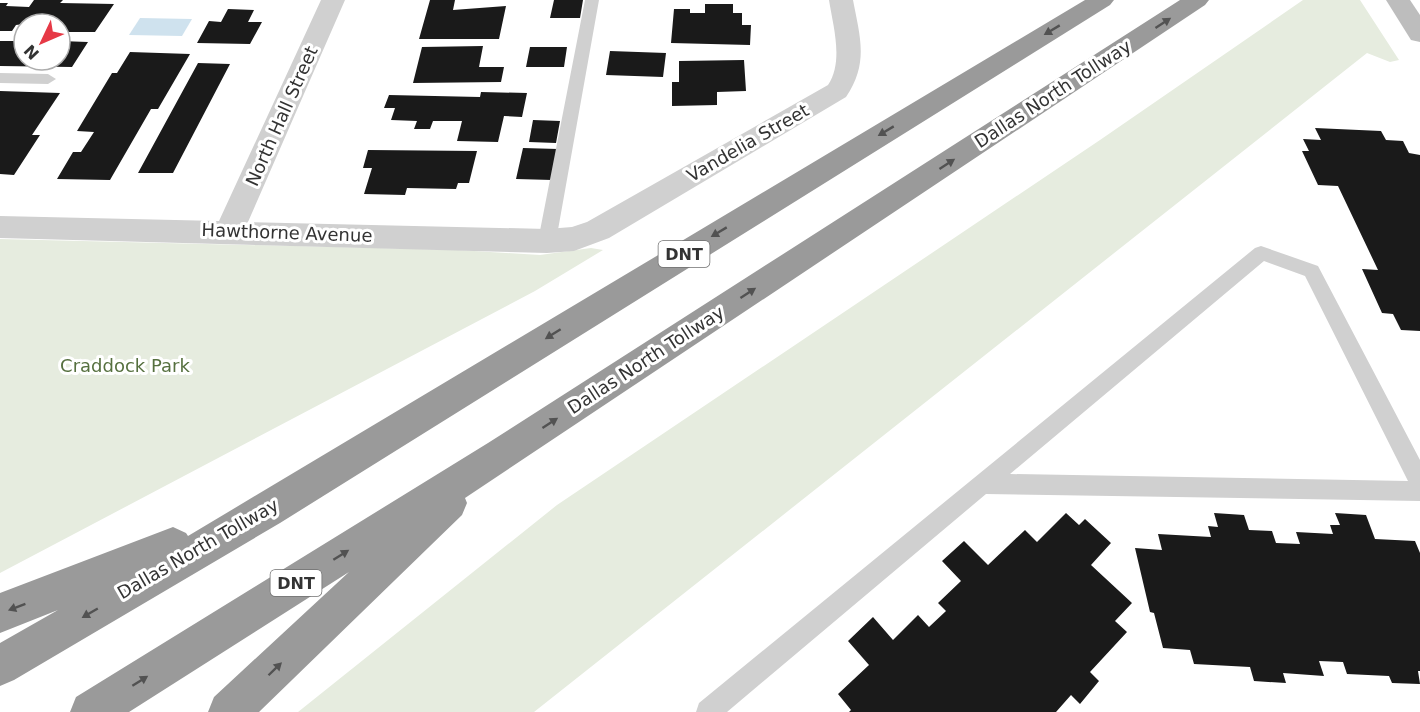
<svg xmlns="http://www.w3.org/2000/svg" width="1420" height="712" font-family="'DejaVu Sans',sans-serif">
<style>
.green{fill:#e6ecdf}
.water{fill:#cfe2ee}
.building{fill:#1a1a1a}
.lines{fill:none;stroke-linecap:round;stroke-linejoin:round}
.service{fill:#d0d0d0;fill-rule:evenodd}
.minor{fill:#d0d0d0;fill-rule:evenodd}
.secondary{fill:#bdbdbd;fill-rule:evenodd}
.motorway{fill:#9a9a9a;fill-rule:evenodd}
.oneway{fill:#525252}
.labels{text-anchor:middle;stroke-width:6;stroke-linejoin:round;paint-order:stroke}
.shield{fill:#fff;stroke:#707070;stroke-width:1.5}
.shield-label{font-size:16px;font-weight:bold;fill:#333}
.street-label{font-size:18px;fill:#333;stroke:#fff}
.park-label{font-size:18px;fill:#56703f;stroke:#fff}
</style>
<rect width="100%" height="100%" fill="#fff"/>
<path class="green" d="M1303,0H1360L1399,60L1390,62L1367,53L534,712H298L557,505L1100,140Z
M0,239L458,250L540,255L591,248L603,250L535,291L0,573Z"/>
<path class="water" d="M140,18L192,19L182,36L129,35Z"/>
<path class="building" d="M34,0H63L60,3L114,4L95,32H60V24H24L16,25L12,31H0V3H8L6,6L29,7Z
M430,0H455L453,10L506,6L499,39H419Z
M554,0H583L580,18H550Z
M705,4H733V13H742V25H751L750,45L671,43L674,9H690V13H705Z
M228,9L254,10L248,22H262L250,44L197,43L209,21L221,22Z
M0,41H24V60H60V41L88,42L72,67L0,66Z
M483,46L479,67H504L501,82L413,83L422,47Z
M530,47H567L564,67H526Z
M610,51L666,53L663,77L606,75Z
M130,52L190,54L158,109H151L110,180L57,179L73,152H81L94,132L77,131L112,73H117Z
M744,60L746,91L717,92V105L672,106V82H679V61Z
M198,63L230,64L173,173H138Z
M0,91L60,93L32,135H40L14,175L0,174Z
M481,92L527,93L522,117L504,116L498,142L457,141L462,121H433L430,129H414L417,121L391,120L395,108H384L389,95L480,97Z
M533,120L560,121L556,143L529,142Z
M1315,128L1381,131L1386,140L1403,141L1409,153L1420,155V331L1401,330L1393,314L1382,313L1362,269L1378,270L1338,186L1318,185L1302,151H1309L1303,139L1321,140Z
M523,148L558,149L552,180L516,179Z
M368,150L477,151L469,183H458L456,189L407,188L405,195L364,194L372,168H363Z
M1066,513L1079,525L1085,519L1111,543L1091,565L1132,603L1115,621L1127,632L1090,672L1099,681L1080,704L1071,695L1056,712H849L851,710L838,694L869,665L848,641L873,617L893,640L918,615L929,627L946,611L938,603L961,581L942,561L964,541L988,565L1025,530L1037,542Z
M1214,513L1244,515L1249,530L1272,531L1276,543L1300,544L1296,532L1333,534L1330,525H1340L1335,513L1366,515L1375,539L1415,541L1420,553V671H1418L1420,684L1392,683L1389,676L1347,674L1343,662L1319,661L1324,676L1283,673L1286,683L1254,681L1250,667L1194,664L1190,650L1163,648L1154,613L1150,612L1135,548L1162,550L1158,534L1211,537L1208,526L1218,527Z"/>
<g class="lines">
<path class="service" d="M585,0H599L556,241L553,246L547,248L541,246L538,241Z
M0,73L48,74L56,79L48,84L0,83Z
M1261,246L1318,266L1420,460V501L986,494L727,712H696L699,703L1255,248ZM1264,261L1305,276L1408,481L1010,474Z"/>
<path class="minor" d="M321,0H345L248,222L547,229L572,227L587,222L828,85C844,61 833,26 829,0H853C860,37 869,63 846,97L609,238L574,251L547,253L0,238V216L219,221Z"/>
<path class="secondary" d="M1386,0H1410L1420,15V42L1411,40Z"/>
<path class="motorway" d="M1085,0H1114L1110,5L280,523L14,680L0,686V643L58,610L0,633V593L173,527L186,533L188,536Z
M1180,0H1209L1205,5L465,498L467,503L462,515L259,712H208L214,697L349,572L129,712H70L76,697L488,443Z"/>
</g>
<defs><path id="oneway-solid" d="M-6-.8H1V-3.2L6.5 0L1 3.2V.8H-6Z" transform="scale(1.5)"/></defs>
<g class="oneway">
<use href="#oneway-solid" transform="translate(1163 23) rotate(-33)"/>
<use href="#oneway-solid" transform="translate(1052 30) rotate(149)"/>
<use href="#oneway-solid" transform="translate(886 131) rotate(149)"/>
<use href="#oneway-solid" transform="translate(947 164) rotate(-33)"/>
<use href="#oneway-solid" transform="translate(719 232) rotate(149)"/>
<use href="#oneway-solid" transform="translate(748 293) rotate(-33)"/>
<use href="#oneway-solid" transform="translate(553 334) rotate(148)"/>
<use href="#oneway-solid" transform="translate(550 423) rotate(-33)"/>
<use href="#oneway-solid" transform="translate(341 555) rotate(-32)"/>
<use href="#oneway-solid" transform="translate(17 607) rotate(159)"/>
<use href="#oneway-solid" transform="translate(90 613) rotate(150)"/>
<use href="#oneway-solid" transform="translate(275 669) rotate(-44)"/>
<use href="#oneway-solid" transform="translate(140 681) rotate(-32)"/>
</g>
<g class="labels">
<g class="shield">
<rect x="658.5" y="241" width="51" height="26" rx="4.5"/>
<rect x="270.5" y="570" width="51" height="26" rx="4.5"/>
</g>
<g class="shield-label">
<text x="684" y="260">DNT</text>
<text x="296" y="589">DNT</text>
</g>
<g class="street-label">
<text transform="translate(1053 94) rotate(-33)" y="6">Dallas North Tollway</text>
<text transform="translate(282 116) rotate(-66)" y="6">North Hall Street</text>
<text transform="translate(748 143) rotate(-30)" y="6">Vandelia Street</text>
<text transform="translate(287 233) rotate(2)" y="6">Hawthorne Avenue</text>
<text transform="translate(646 360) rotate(-33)" y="6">Dallas North Tollway</text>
<text transform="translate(198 549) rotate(-30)" y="6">Dallas North Tollway</text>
</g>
<g class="park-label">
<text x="125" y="372">Craddock Park</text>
</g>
</g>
<g transform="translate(42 42) rotate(226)"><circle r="28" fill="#ffffff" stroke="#adadad" stroke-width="1.5"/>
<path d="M0-4.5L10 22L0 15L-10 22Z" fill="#e63946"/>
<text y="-9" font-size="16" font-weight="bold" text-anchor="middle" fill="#333333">N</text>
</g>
</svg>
